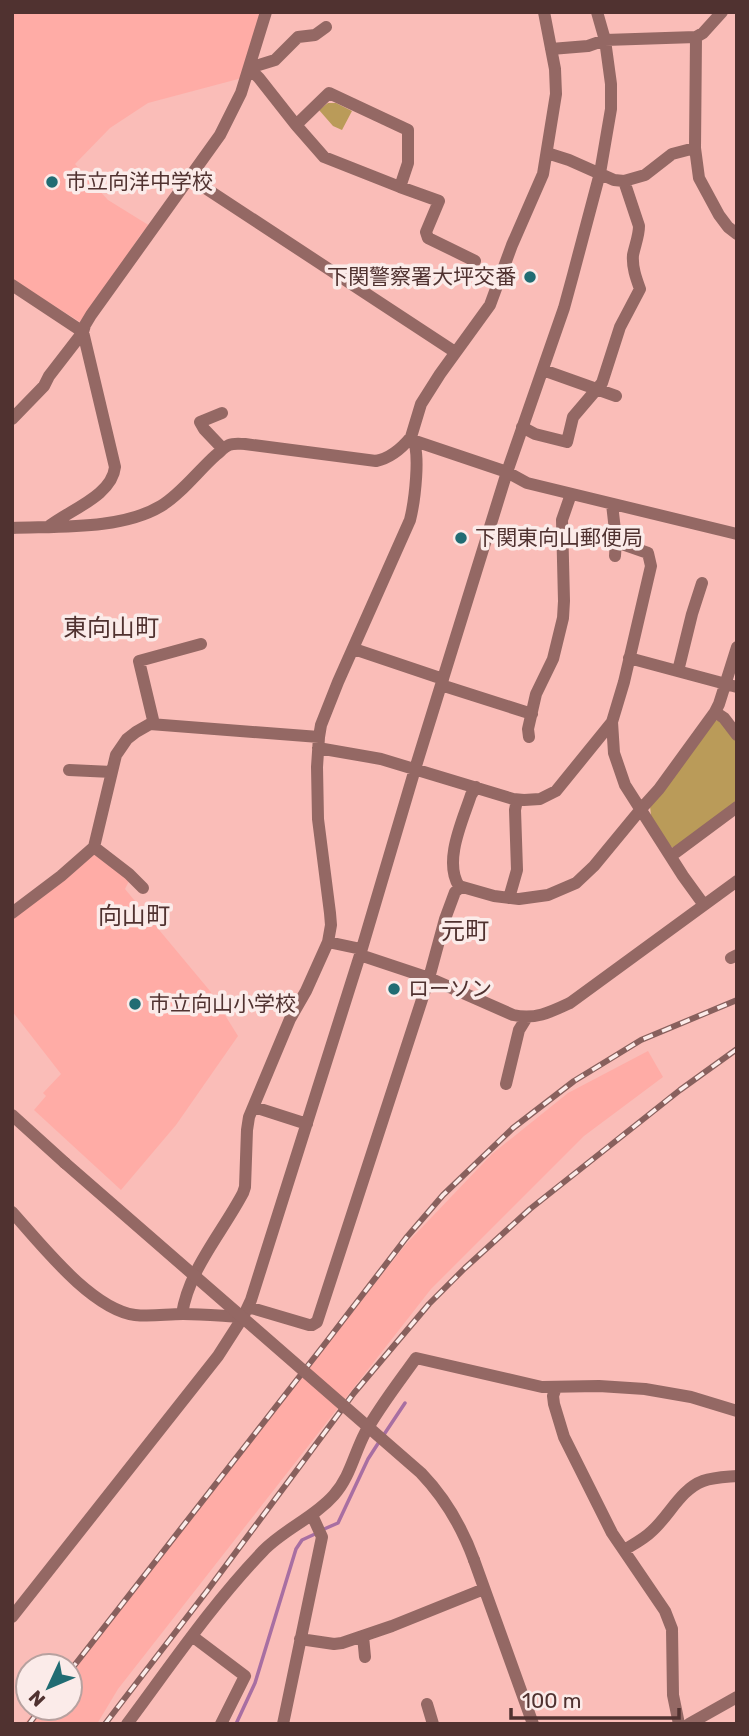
<svg xmlns="http://www.w3.org/2000/svg" width="749" height="1736" font-family="Rubik,'Noto Sans JP',sans-serif">
<style>
.built{fill:#ffaca6}
.green{fill:#ba9b59}
.lines{fill:none;stroke-linecap:round;stroke-linejoin:round}
.stream{stroke:#a86fa2;stroke-width:3.5}
.minor{stroke:#946864;stroke-width:12}
.rail-casing{stroke:#88605d;stroke-width:6}
.rail{stroke:#fbebe9;stroke-width:3.5;stroke-dasharray:10;stroke-linecap:butt}
.minor-bridge{stroke:#946864;stroke-width:12}
.poi-dot{fill:#216c73;stroke:#fbebe9;stroke-width:2.5}
.labels{text-anchor:middle;stroke-width:7;stroke-linejoin:round;paint-order:stroke}
.poi-label{font-size:21px;fill:#503230;stroke:#fbebe9;text-anchor:start}
.quarter-label{font-size:24px;fill:#503230;stroke:#fbebe9}
</style>
<rect width="100%" height="100%" fill="#fabdb8"/>
<path class="built" d="M12,12H263L242,78L148,103L110,128L75,164L108,200L150,226L141,234L88,314L80,322L12,279Z
M96,851L130,879L125,889L210,991L238,1036L176,1125L121,1190L34,1110L46,1096L43,1093L61,1074L12,1011V917Z
M648,1051L663,1077L584,1136L431,1289L118,1689L97,1724H24L37,1708H70V1667L407,1243L492,1154L568,1093Z"/>
<path class="green" d="M328,103H336L352,111L342,130L333,126L319,110Z
M715,720L721,721L737,741V803L675,849L670,846L651,816L650,806Z"/>
<g class="lines">
<path class="stream" d="M383,1436L405,1403
M322,1530L338,1523L368,1459L379,1442
M236,1724L255,1683L296,1549L302,1540L315,1534"/>
<path class="minor" d="M696,37L695,148L699,178L719,215L728,227L737,234
M551,49L588,46L605,40L696,37L703,33L722,12
M249,68L259,78L296,125L324,157L400,187L408,163V130L329,93L296,125
M249,68L275,60L298,37L315,35L326,27
M547,153L569,160L614,180L624,181L645,175L672,154L695,148
M190,178L455,352
M400,187L439,201L426,232L428,238L475,261
M12,285L83,332L115,467C112,496 69,510 48,527
M543,370L616,396
M222,413L200,422L204,429L223,449
M12,419L44,386L49,376L83,332L85,325L91,315L220,135L241,93L266,12
M522,427L535,434L567,442L573,417L602,383L620,327L640,289C636,278 632,267 633,255C635,245 639,236 639,226L624,181
M415,441L507,472L527,483L737,534
M612,504L616,539L615,556
M12,528C57,526 121,530 161,506C180,495 199,470 216,455C220,452 224,447 229,445C234,443 240,444 245,444L376,461C391,458 402,448 411,437
M616,539L625,545L648,553L651,566L624,682L612,722L614,753L625,785L683,876L704,905
M354,649L443,679
M629,658L737,687
M678,671L692,614L702,583
M441,685L532,714
M715,712L724,718L737,735
M154,724L139,661L201,644
M529,737L528,729L536,694L553,659L563,618L564,601L562,520L571,494
M318,748L381,759L513,799L524,800L540,799L556,791L612,722
M69,770L112,772
M476,787L471,795C463,820 443,861 459,886L494,896L519,899L548,895L576,883L594,866L641,809L659,789L715,712L719,704L737,647
M94,847L129,874L143,888
M671,856L737,807
M509,898L517,870L515,810L517,800
M12,913L61,876L94,847L116,755L127,739L136,732L150,724L319,737
M328,942L361,949
M360,955L429,978L513,1015C535,1020 551,1012 570,1003L737,881
M731,958L737,955
M506,1084L519,1030L527,1017
M254,1107L307,1124
M12,1115L65,1163
M12,1212C41,1244 91,1309 135,1315C151,1317 167,1314 183,1314C203,1314 223,1316 243,1317
M248,1307L309,1325H312L317,1322L429,978L445,919L455,892L461,887
M182,1314C189,1269 222,1233 243,1193L245,1187L247,1130L249,1117L290,1019L306,991L328,942L331,925L330,913L318,819L317,767L319,737L321,725L338,682L410,520C414,504 422,449 411,437L421,404L440,374L490,305L512,245L543,174L556,94L555,69L544,12
M556,1387L553,1396L554,1404L564,1437L612,1533L665,1611L672,1629L673,1695L679,1724
M624,1550C634,1544 644,1539 652,1531C669,1516 681,1489 703,1481C714,1477 726,1477 737,1476
M474,1560L533,1724
M12,1617L218,1356L243,1317L251,1300L360,955L415,769L507,472L564,308L573,275L600,173L611,109V84L605,40L597,12
M192,1636L245,1676L221,1724
M363,1636L365,1657
M300,1639L334,1644L342,1643L392,1626L484,1589
M427,1704L433,1724
M127,1724C171,1665 212,1604 263,1551C284,1529 314,1518 334,1495C350,1477 354,1454 365,1433C380,1406 399,1382 416,1358L542,1387L599,1386L645,1389L691,1397L737,1411
M283,1724L322,1537L312,1515
M689,1724L737,1697"/>
<g class="rail-casing">
<path id="rail" d="M70,1671L324,1345L406,1238L443,1195L513,1128L574,1081L641,1040L737,1000
M29,1724L41,1708
M105,1724L207,1591L354,1393L429,1304L465,1268L530,1209L680,1090L737,1049"/>
</g>
<use href="#rail" class="rail"/>
<path class="minor-bridge" d="M65,1163L421,1473C445,1498 462,1527 474,1560"/>
</g>
<g class="poi-dot">
<circle cx="52" cy="182" r="7"/>
<circle cx="530" cy="277" r="7"/>
<circle cx="461" cy="538" r="7"/>
<circle cx="394" cy="989" r="7"/>
<circle cx="135" cy="1004" r="7"/>
</g>
<g class="labels">
<g class="poi-label">
<text x="66" y="189">市立向洋中学校</text>
<text x="516" y="284" text-anchor="end">下関警察署大坪交番</text>
<text x="475" y="545">下関東向山郵便局</text>
<text x="408" y="996">ローソン</text>
<text x="149" y="1011">市立向山小学校</text>
</g>
<g class="quarter-label">
<text x="111" y="636">東向山町</text>
<text x="134" y="924">向山町</text>
<text x="465" y="939">元町</text>
</g>
</g>
<rect width="749" height="1736" fill="none" stroke="#503230" stroke-width="28"/>
<g transform="translate(49 1687) rotate(226)"><circle r="33" fill="#fbebe9" stroke="#b7a19f" stroke-width="2"/>
<path d="M0-5L12 26L0 18L-12 26Z" fill="#216c73"/>
<text y="-10" font-size="19" font-weight="bold" text-anchor="middle" fill="#503230">N</text>
</g>
<path d="M511 1708v10h168v-10" fill="none" stroke="#503230" stroke-width="3.5"/>
<text x="522" y="1708" font-size="21" fill="#503230" stroke="#fbebe9" stroke-width="5" paint-order="stroke">100 m</text>
</svg>
